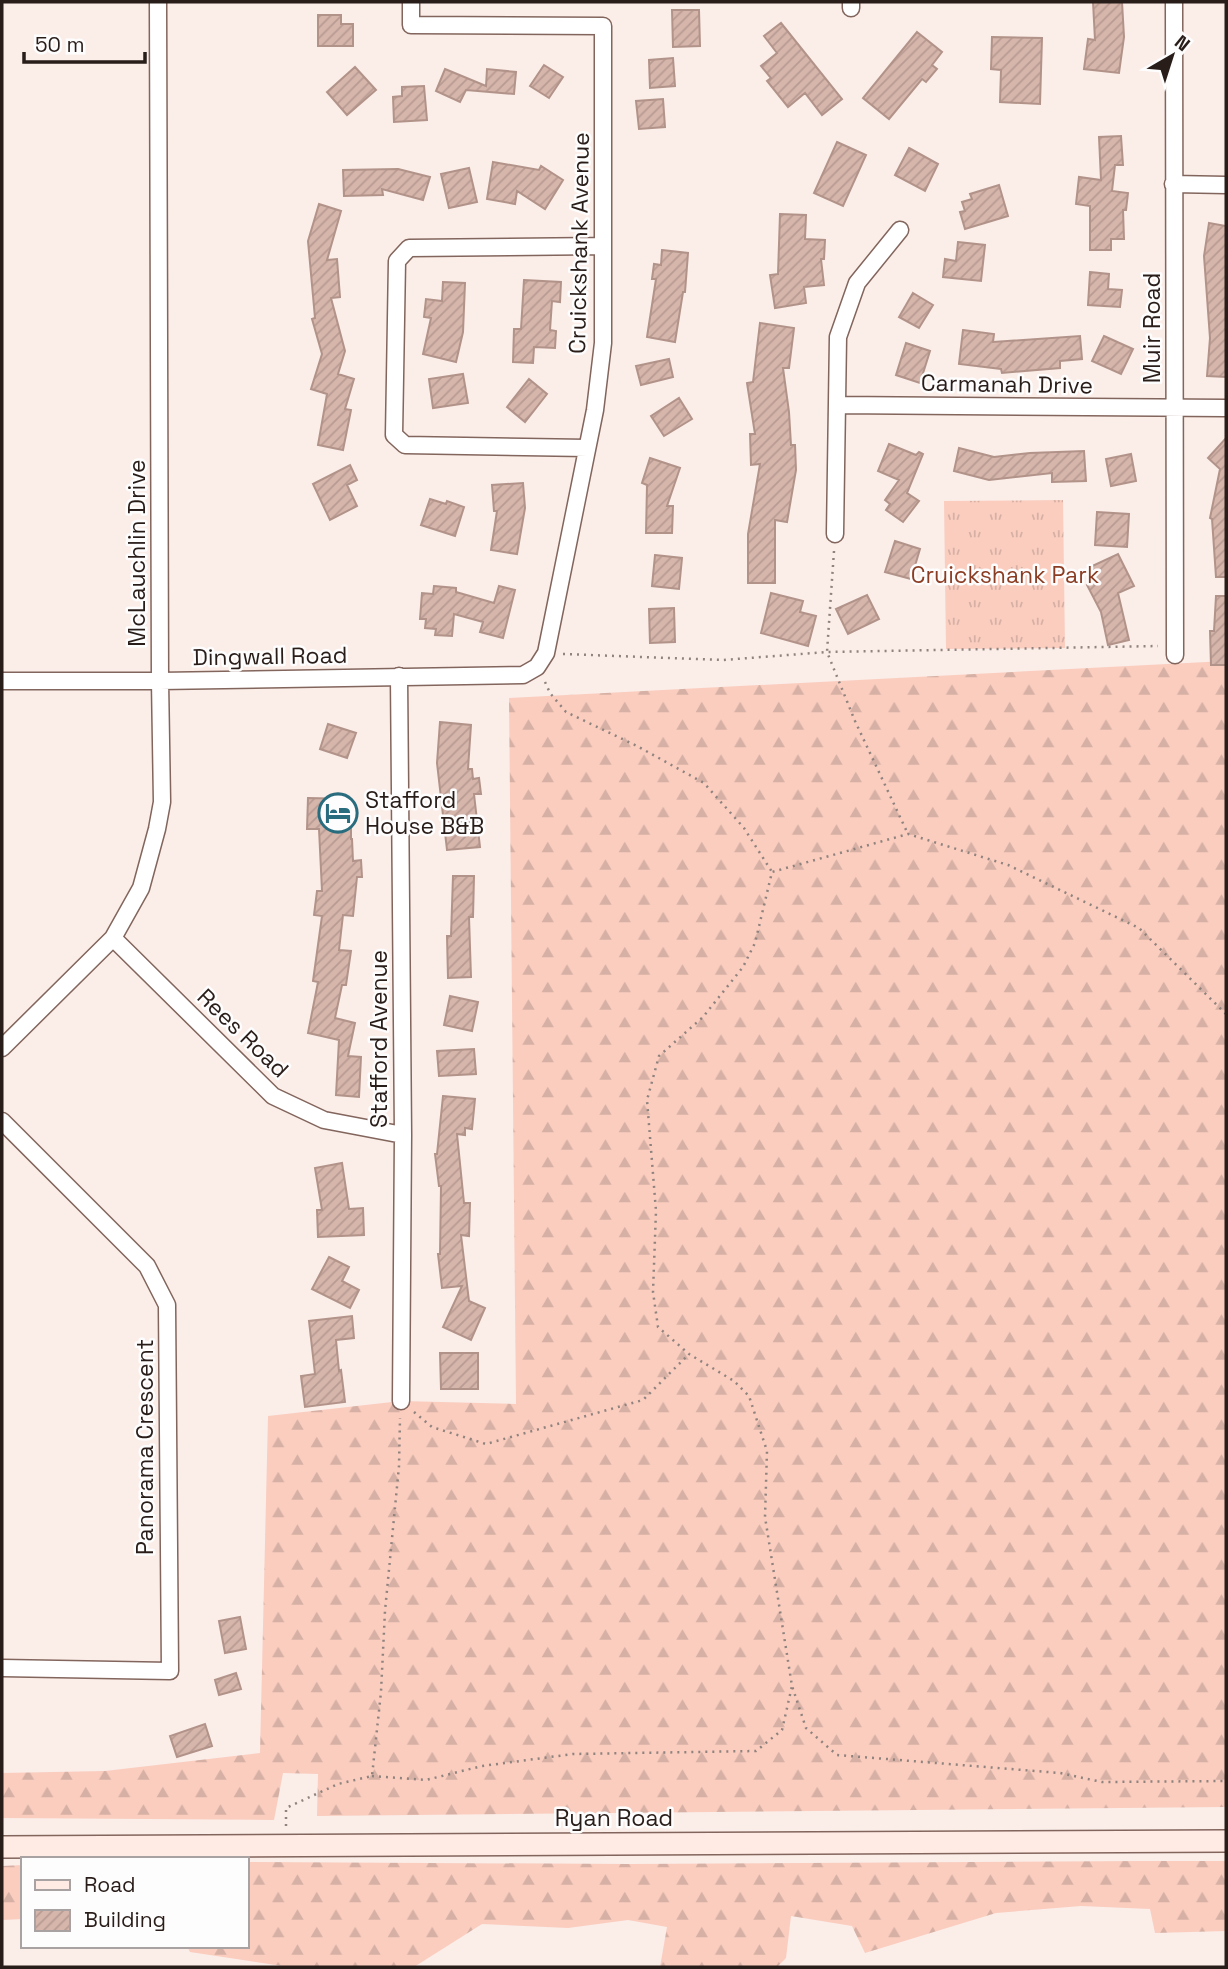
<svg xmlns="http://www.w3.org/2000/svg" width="1228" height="1969" font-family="'Space Grotesk',sans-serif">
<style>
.grass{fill:url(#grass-tufts)}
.forest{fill:url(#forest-firs)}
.building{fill:url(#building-hatch);stroke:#b29389;stroke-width:2}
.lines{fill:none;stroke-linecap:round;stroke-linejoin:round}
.street-casing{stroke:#82655c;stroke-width:19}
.secondary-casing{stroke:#82655c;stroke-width:24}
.path{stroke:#90837e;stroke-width:2.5;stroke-dasharray:2 5;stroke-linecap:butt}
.street{stroke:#fff;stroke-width:16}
.secondary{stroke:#ffeae4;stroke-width:21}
.labels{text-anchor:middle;stroke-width:5;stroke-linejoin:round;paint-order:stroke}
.street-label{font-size:23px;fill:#291d19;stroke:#fdfdfd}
.park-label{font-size:23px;fill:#8b3d23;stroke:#fdfdfd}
.poi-label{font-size:23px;fill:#291d19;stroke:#fdfdfd;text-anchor:start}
</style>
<defs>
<pattern id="grass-tufts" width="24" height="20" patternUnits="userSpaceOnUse" patternTransform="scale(1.75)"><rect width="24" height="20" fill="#facdbf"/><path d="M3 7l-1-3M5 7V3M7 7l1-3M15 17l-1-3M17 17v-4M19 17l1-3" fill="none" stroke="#d6b0a4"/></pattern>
<pattern id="forest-firs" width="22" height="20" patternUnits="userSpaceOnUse" patternTransform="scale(1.75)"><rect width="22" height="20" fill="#facdbf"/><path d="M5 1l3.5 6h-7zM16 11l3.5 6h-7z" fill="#d6b0a4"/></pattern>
<pattern id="building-hatch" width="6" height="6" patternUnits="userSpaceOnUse" patternTransform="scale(1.75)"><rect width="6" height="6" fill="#d6b5ab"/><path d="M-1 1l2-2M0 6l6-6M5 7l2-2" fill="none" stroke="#b89b93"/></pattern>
</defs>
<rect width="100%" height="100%" fill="#fbede8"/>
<path class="grass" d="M1063,500L1065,648L946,649L944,501Z"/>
<path class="forest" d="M1226,661V1807L317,1816L318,1774L283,1773L274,1820L2,1818V1773L105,1771L260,1753L268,1416L401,1401L516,1404L509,698Z
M1143,1861H1226V1931L1155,1933L1150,1909L1081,1906L996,1913L865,1953L852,1926L791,1916L786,1958L777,1967H660L667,1927L628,1920L568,1928L482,1924L414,1967H289L190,1952L187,1946H247V1862L629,1864Z
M23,1865V1919L2,1920V1866Z"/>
<path class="building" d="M1093,2H1122L1124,37L1119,73L1084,69L1088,39L1095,40Z
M672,10H699L700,46L673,47Z
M318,15H341V24H353V46H318Z
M781,23L842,99L822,115L805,93L788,107L767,81L771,78L761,66L777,53L764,36Z
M917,32L942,52L932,65L937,69L926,82L922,79L889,119L863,98Z
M992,37L1042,38L1040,104L1000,102L1001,70L991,69Z
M673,58L675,86L650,88L649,60Z
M544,65L563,77L549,98L530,86Z
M355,67L376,90L347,115L327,92Z
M445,69L486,86L487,69L516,72L514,94L466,90L460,102L436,91Z
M424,86L427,120L394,122L393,97L402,96V87Z
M663,99L665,127L639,129L636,101Z
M1121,136L1123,165H1115L1112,191L1128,193L1126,210H1123L1124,239H1111V250H1090V206L1076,204L1079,177L1101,180L1099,137Z
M837,142L866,155L843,206L814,193Z
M909,148L938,164L925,191L895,175Z
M493,162L539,170L541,166L563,180L545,209L517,191L515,204L487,199Z
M469,168L477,202L449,208L441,174Z
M398,169L430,177L423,200L382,189L383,195L344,196L343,170Z
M999,185L1008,216L965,229L960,212L965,211L962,202L972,199L970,194Z
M319,204L341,211L327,260L337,259L340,297L331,298L345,351L338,374L354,379L345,409L351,410L343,450L318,445L327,394L311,389L322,354L312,319L315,318L308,241Z
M780,214L806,215L805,239L825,240L824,259H821L824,285L804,287L806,303L775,308L770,275L778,274Z
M1209,223L1226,226V377L1207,376L1210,338L1204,256Z
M958,242L985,245L981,281L943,277L945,259L956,261Z
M662,250L688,253L685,292H683L675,342L647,337L656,279H652L654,264L661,265Z
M1090,272L1109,274L1108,289L1122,290L1120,307L1088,305Z
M524,280L561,282L560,302L552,301L550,330L556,331L555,348L534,347L533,363L513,362L514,329H521Z
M443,282L465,283L463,332L456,362L423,354L431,318L424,317L426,299L442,301Z
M913,293L933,305L919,328L899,317Z
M760,323L794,328L789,368H783L789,412L791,445H795L796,470L787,522L775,520V583H748V534L760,464L751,465L750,434H755L747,383L753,382Z
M963,330L994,334L993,342L1080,336L1082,359L1060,361V368L1002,373L1001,369L959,364Z
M1104,336L1133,349L1121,374L1092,361Z
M906,343L930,351L920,383L896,375Z
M669,359L673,377L641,385L636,366Z
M463,374L468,403L433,408L429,379Z
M529,379L547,394L525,422L507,407Z
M679,398L692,419L664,436L651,416Z
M1226,438V577H1216L1212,519L1210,518L1220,469L1208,458Z
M889,444L916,455L919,452L923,454L907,493L919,501L903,522L886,510L890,504L885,500L899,480L878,471Z
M959,448L994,457L1030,453L1084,451L1086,481L1052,482V473L989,480L954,471Z
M1131,454L1136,481L1111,486L1106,459Z
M650,458L680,468L667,506H673L672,533H646L647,485L642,483Z
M350,465L357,480L347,485L357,506L330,520L313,484Z
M523,483L525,508L517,554L491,550L497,511H494L492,485Z
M430,499L446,504L447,501L464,507L455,536L421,525Z
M1097,512L1129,514L1127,547L1095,545Z
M895,541L920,549L911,579L885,572Z
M1118,554L1134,586L1118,593L1129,640L1108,645L1101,612L1087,585L1094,581L1088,568Z
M655,555L682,558L679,589L652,586Z
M434,586L456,588V592L494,603L499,586L515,590L503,638L480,632L483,622L454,614L452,636L435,635L436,629L425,628L426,619H420L422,593L433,594Z
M771,593L803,601L800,612L816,616L808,646L761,633Z
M867,595L879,619L848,634L836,609Z
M1216,596H1226V665H1211L1210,631H1214Z
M674,608L675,642L650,643L649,609Z
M440,722L471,725L468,769H472L473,779L479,778L481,794H474L480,847L447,850L437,763Z
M328,724L356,733L347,758L320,749Z
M308,798L351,799V839H352L353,861L361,860L362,877H357L353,916L343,915L339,950L351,951L346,985H342L335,1018L355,1023L348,1056L361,1057L359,1097L336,1095L339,1040L308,1033L318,982L313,981L322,916L314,915L317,891H322L319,829H307Z
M453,876H474L473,917H469L471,977L448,978L447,936H451Z
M450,996L478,1002L472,1031L444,1025Z
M474,1049L476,1074L439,1076L437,1051Z
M443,1096L475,1099L472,1129L465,1128V1135L457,1134L464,1203H470L469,1236L461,1235L469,1301L485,1308L471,1340L443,1327L462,1286L442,1288L438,1254H440L441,1186H439L435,1154H437Z
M342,1163L349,1209L363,1208L364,1235L318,1237L317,1210H322L315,1168Z
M329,1257L349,1267L342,1281L359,1290L350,1308L312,1289Z
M352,1316L354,1338L336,1340L339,1371L341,1370L345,1402L305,1407L301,1376L315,1374L309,1321Z
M440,1353H478V1389H441Z
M240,1617L246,1649L225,1653L219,1621Z
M236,1673L241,1689L219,1695L215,1680Z
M205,1724L212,1746L177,1757L170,1736Z"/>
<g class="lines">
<g class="street-casing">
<path id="street" d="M851,2V8
M1174,2L1175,655
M1173,184L1226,185
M838,405L1226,408
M587,448L405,445L394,435L397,261L409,248L602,246
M835,534L838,337L857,283L900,230
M399,676L403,1135L401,1401
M2,681H160L523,675L537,667L546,653L595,410L603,343V26L411,25V2
M113,938L273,1096L324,1120L403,1135
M2,1048L113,938L141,888L157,829L162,802L160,681L158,2
M2,1121L147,1266L167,1305L170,1671L2,1668"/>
</g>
<g class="secondary-casing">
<path id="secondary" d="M2,1847L1226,1841"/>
</g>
<path class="path" d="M834,551L827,652L855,721L908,834
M563,654L723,660L827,652L1158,646
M545,682L550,693L566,712L637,746L704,783L744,828L772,872
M1226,1014L1139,928L1008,865L908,834L772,872L755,943L743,967L703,1017L659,1056L647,1100L656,1211L653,1292L658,1327L689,1354L734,1381L749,1396L767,1451L765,1517L792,1686L806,1728L837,1755L1060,1773L1102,1782L1226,1781
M414,1412L432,1427L486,1444L643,1400L689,1354
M372,1776L426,1780L482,1766L573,1754L756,1751L782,1730L792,1686
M286,1826V1808L338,1784L372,1776L381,1692L385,1611L399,1466L400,1418"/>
<use href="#street" class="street"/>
<use href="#secondary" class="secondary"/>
</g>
<defs>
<g id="hotel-ring" transform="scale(2.0125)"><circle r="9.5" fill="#fdfdfd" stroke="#296c7e" stroke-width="1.5"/><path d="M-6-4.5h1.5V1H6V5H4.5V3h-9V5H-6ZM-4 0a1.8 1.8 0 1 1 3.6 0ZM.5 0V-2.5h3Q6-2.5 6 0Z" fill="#296c7e"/></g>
</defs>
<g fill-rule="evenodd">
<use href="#hotel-ring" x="338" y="813"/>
</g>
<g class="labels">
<g class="street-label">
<text transform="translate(579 243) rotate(-89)" y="8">Cruickshank Avenue</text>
<text transform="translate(1152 328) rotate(-90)" y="8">Muir Road</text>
<text transform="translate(1007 384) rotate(1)" y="8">Carmanah Drive</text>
<text transform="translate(137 553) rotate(-90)" y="8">McLauchlin Drive</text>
<text transform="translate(270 656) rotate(-1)" y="8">Dingwall Road</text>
<text transform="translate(243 1033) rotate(44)" y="8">Rees Road</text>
<text transform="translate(379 1039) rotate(-90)" y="8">Stafford Avenue</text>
<text transform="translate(145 1447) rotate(-90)" y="8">Panorama Crescent</text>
<text x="614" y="1826">Ryan Road</text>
</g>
<g class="park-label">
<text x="1005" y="583">Cruickshank Park</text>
</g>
<g class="poi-label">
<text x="365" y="808">Stafford<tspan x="365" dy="26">House B&amp;B</tspan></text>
</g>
</g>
<rect width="1228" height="1969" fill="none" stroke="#291d19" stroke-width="7"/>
<rect x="21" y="1857" width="228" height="91" fill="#fdfdfd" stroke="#a8a3a2" stroke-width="2"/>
<rect x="35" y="1880" width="35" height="10" fill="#ffeae4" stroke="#a8a3a2" stroke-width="2"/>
<text x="84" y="1892" font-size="21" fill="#291d19">Road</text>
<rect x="35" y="1910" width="35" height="21" fill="url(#building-hatch)" stroke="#a8a3a2" stroke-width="2"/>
<text x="84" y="1927" font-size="21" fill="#291d19">Building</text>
<g transform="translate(1172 56) rotate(39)" stroke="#fdfdfd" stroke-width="5" paint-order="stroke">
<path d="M0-5L12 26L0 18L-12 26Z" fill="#291d19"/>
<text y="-10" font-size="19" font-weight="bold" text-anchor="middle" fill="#291d19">N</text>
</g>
<path d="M24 52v10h121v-10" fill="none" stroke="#291d19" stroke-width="3.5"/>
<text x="35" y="52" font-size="21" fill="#291d19" stroke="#fdfdfd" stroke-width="5" paint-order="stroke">50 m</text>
</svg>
